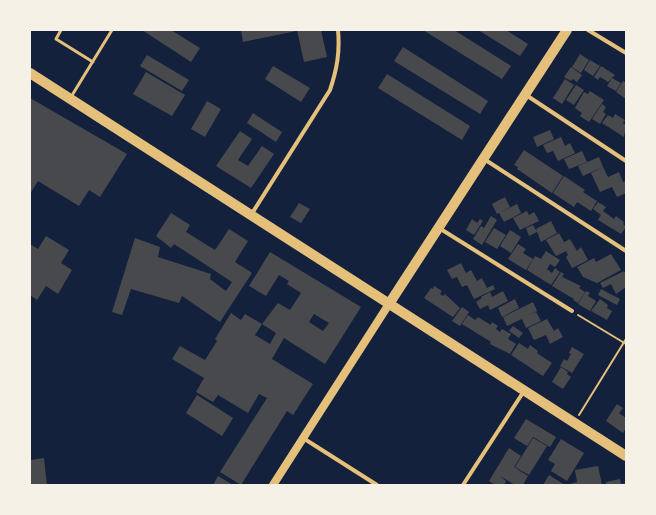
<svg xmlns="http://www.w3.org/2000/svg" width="656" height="515" font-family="'Golos Text',sans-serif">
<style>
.building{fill:#48494c;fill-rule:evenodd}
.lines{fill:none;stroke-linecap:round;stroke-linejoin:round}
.path{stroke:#e5c07b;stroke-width:2}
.service{stroke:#e5c07b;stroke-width:3}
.minor{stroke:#e5c07b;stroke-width:4}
.secondary{stroke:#e5c07b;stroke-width:8}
.primary{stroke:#e5c07b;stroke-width:10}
</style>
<rect width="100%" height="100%" fill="#14213d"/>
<path class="building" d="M142,30H171L200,48L191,62Z
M241,30H296V31L243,42Z
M297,30H321L327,57L304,62Z
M423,30H454L511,66L502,79Z
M478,30H506L528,44L520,56Z
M403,47L488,101L480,114L394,61Z
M580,54L589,60L581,73L572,67Z
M147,55L189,80L182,91L140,66Z
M590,60L600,66L593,76L584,70Z
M273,66L310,88L301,102L265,79Z
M601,66L615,75L608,82L600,77L598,80L594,77Z
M571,67L582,75L577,82L573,79L571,81L564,77Z
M146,72L185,95L172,116L133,94Z
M387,74L470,126L462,140L378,88Z
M612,78L621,83L616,91L607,86Z
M565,79L574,85L562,104L553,98Z
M623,81L626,83V99L616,92Z
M576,85L584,90L574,105L566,100Z
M590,91L604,100L589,122L580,116L582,113L575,108L584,92L588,94Z
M30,98L127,154L100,197L89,190L79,206L38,181L30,194Z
M207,101L221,109L205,137L191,129Z
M602,104L606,107L603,112L606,114L600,124L592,119Z
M253,113L282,132L276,142L247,123Z
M615,114L625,120L623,123L626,125L624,137L602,123L608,115L613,118Z
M550,130L554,139L537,147L533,137Z
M240,131L252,139L238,160L248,166L262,146L274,154L251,188L216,166Z
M561,137L565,146L570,143L575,153L558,161L553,151L547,153L543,145Z
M524,150L563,176L552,193L517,169L518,167L514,165Z
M582,151L587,162L569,169L564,159Z
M599,157L603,167L583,176L578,166Z
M603,167L608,177L619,172L623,182L626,181V193L617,197L612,187L600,192L591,173Z
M564,176L585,190L583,192L597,201L591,211L577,202L574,207L553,193Z
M505,197L510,207L497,214L492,204Z
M598,202L606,207L603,211L614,219L616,216L624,222L623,224L626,227L621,234L598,220L601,215L593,209Z
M299,203L310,209L301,223L290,217Z
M517,204L521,213L504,222L499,213Z
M527,211L529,215L534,212L539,221L520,230L513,218Z
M171,213L190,225L186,232L215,250L229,229L248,241L235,262L252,273L220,322L182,296L179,303L131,289L122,315L112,312L135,238L160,247L158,257L211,274L210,279L226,291L232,282L174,244L171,248L156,236Z
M491,216L497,220L482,245L473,239L481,226L484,228Z
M472,219L477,223L480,219L483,221L474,235L466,230Z
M551,221L557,233L541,242L536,229Z
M533,225L537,232L529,236L526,228Z
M494,228L506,235L497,249L485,242Z
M510,230L521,237L511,253L500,246Z
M559,233L564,242L555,247L570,239L577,251L581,247L588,260L572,268L566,257L568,255L566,251L556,256L546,240Z
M46,236L69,250L61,263L72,270L58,294L46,286L37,300L30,295V244L38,249Z
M518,244L526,249L523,253L533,259L526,270L508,259Z
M546,251L560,260L555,267L550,264L547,269L552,273L555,268L560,272L551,285L527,270L535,256L541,259Z
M270,252L361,307L325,364L284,338L272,359L313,384L293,415L287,411L241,485L220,472L267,398L259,394L248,413L218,395L213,402L196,392L204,378L172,359L180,346L205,360L217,341L215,339L231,313L241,320L245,314L262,324L278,303L290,310L301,293L287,284L289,281L279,275L266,296L249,286ZM314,314L329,323L323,331L309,322ZM262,324L276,333L270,344L255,335Z
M611,254L621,270L597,283L583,277L577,267L594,258L596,262Z
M461,263L466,273L471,270L477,281L482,278L487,288L493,285L495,289L474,299L467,285L462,287L457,277L452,279L447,270Z
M624,271L626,275V287L616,294L611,284L603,288L600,283Z
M561,272L564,274L562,277L581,286L579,288L585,292L578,303L573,300L574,299L552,286Z
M434,286L442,291L440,294L443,296L445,294L460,308L453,317L424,298L431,288L433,289Z
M601,289L620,299L617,305L598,295Z
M503,291L508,301L490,310L488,305L480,309L476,302L482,298L481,297L490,292L492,297Z
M586,291L590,293L588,296L596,301L590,311L578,304Z
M515,299L519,308L502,317L498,308Z
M600,299L608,305L607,308L612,311L607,320L591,311Z
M533,302L537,311L527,316L536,312L541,321L526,328L522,319L507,326L503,317Z
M462,307L469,312L460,326L452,321Z
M468,315L475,320L478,317L491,325L492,322L498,326L496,329L500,332L502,329L511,334L508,339L516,344L510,354L490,344L491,342L462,324Z
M547,319L554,331L558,328L563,337L550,344L546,335L534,340L528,328Z
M513,326L523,333L519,338L509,331Z
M519,343L528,349L530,345L538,351L537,353L552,363L543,376L511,355Z
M572,347L584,354L572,373L560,366L564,359L567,361L571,354L569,353Z
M561,367L568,372L567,374L571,377L563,389L552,382Z
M197,395L233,418L222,436L186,413Z
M617,404L623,408L619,413L626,418V428L623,433L606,421Z
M526,419L556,437L550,447L533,437L527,446L514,438Z
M533,438L547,446L529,475L515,467Z
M561,439L584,453L567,481L551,471L555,464L548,460Z
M509,448L521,456L514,467L528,476L523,485H515L500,476L506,481L504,485H495L489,481Z
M44,458L47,485H30V460Z
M598,466L602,485H566L577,482L575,470Z
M549,475L565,485H543Z
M218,476L233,485H213Z
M620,479L621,484L626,483V485H606V482Z"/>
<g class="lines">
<path class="path" d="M578,315L626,344
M579,415L626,339"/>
<path class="service" d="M61,30L56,39L93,62
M71,97L112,30"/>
<path class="minor" d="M588,30L626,53
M526,95L626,161
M484,159L626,251
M251,215L330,90C337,69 340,52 338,30
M439,228L572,311
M303,438L377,485
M463,485L524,391"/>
<path class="secondary" d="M273,485L389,304"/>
<path class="primary" d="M30,73L626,456
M389,304L567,30"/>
</g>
<rect width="656" height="515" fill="none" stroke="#f6f1e7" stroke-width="62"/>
</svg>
